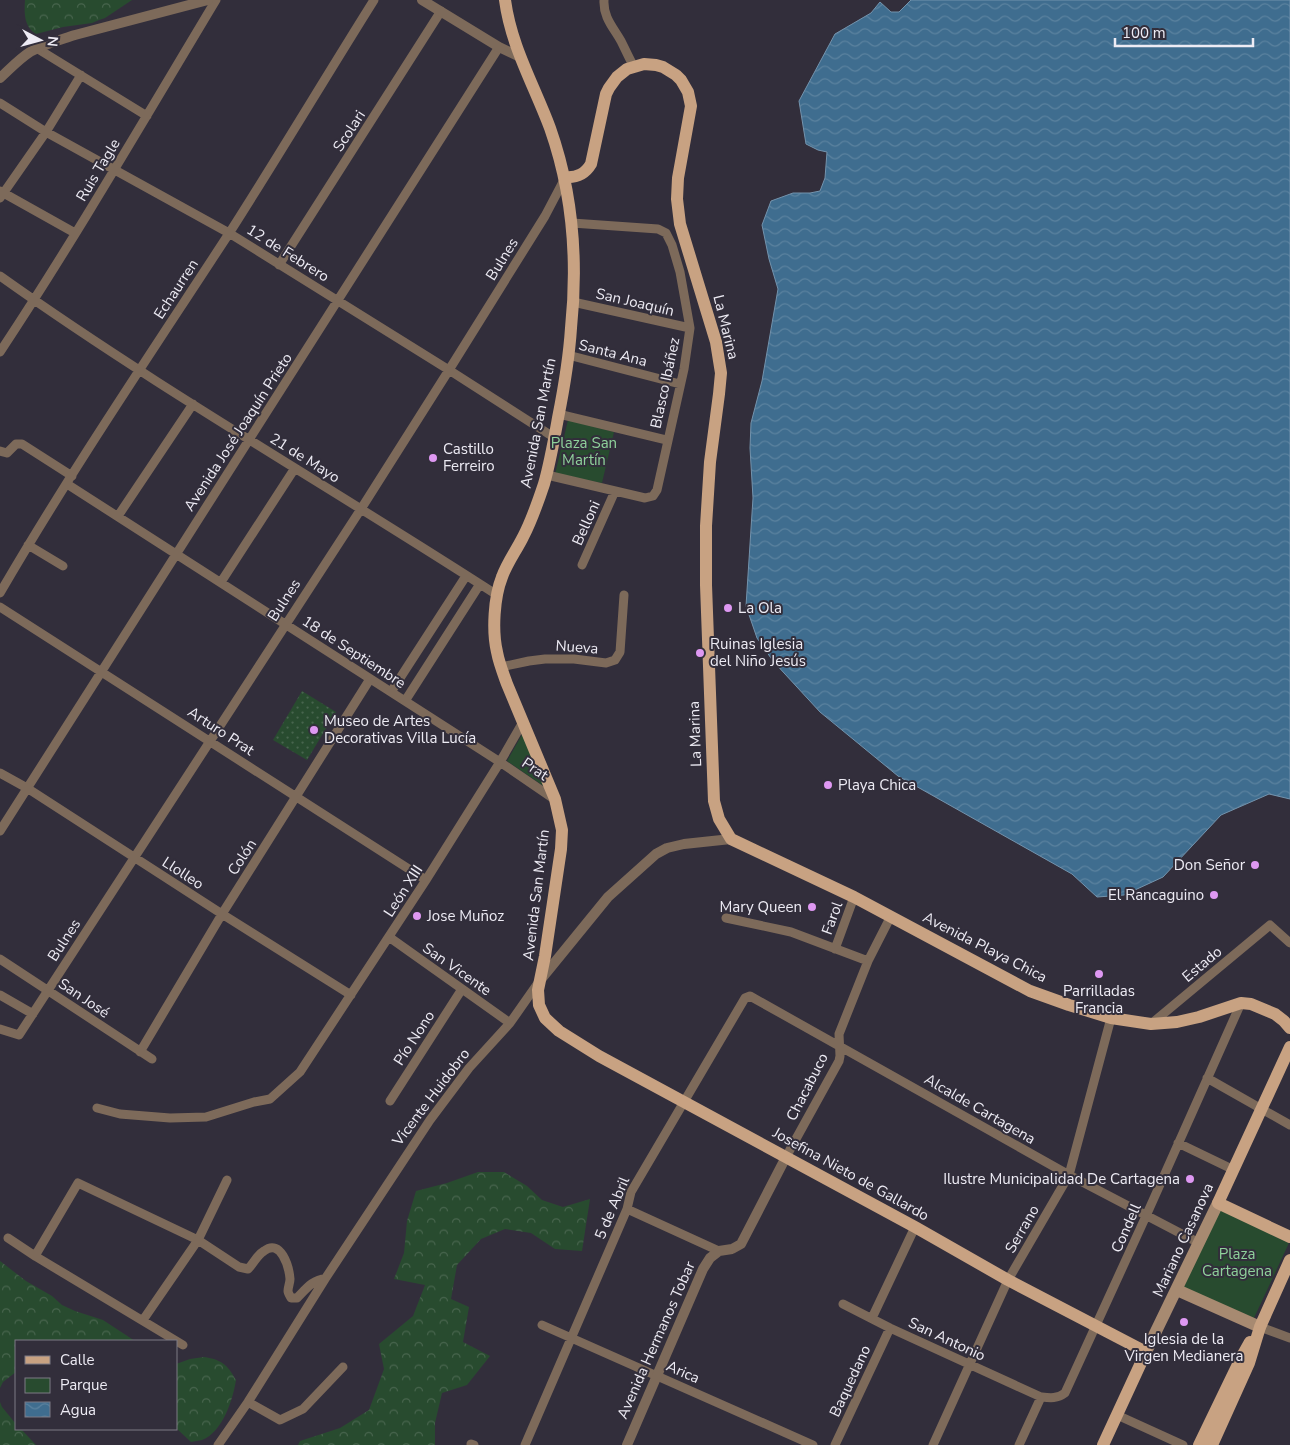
<svg xmlns="http://www.w3.org/2000/svg" width="1290" height="1445" font-family="'Nunito Sans',sans-serif">
<style>
.forest{fill:url(#forest-crowns)}
.park{fill:#284b2f}
.garden{fill:url(#garden-dots)}
.water{fill:url(#water-waves);stroke:#7393ad}
.lines{fill:none;stroke-linecap:round;stroke-linejoin:round}
.minor{stroke:#7d6a5a;stroke-width:9}
.tertiary{stroke:#7d6a5a;stroke-width:10}
.secondary{stroke:#a78a71;stroke-width:12}
.primary{stroke:#c8a282;stroke-width:12}
.poi-dot{fill:#de98f2;stroke:#322e3b;stroke-width:2}
.labels{text-anchor:middle;stroke-width:4;stroke-linejoin:round;paint-order:stroke}
.street-label{font-size:15px;fill:#edebf4;stroke:#322e3b}
.park-label{font-size:15px;fill:#8fd29b;stroke:#322e3b}
.poi-label{font-size:15px;fill:#edebf4;stroke:#322e3b;text-anchor:start}
</style>
<defs>
<pattern id="forest-crowns" width="20" height="18" patternUnits="userSpaceOnUse" patternTransform="scale(1.25)"><rect width="20" height="18" fill="#284b2f"/><path d="M2 6a3 3 0 1 1 6 0M12 15a3 3 0 1 1 6 0" fill="none" stroke="#48654e"/></pattern>
<pattern id="garden-dots" width="8" height="8" patternUnits="userSpaceOnUse" patternTransform="scale(1.25)"><rect width="8" height="8" fill="#284b2f"/><path d="M2 2h.1M6 6h.1" fill="none" stroke="#48654e" stroke-width="1.8" stroke-linecap="round"/></pattern>
<pattern id="water-waves" width="16" height="10" patternUnits="userSpaceOnUse" patternTransform="scale(1.25)"><rect width="16" height="10" fill="#3f6d8f"/><path d="M0 5q4-4 8 0t8 0" fill="none" stroke="#5b829f"/></pattern>
</defs>
<rect width="100%" height="100%" fill="#322e3b"/>
<path class="forest" d="M25,0H132L105,18L99,20L92,23L63,27L36,34C24,27 24,13 25,0Z
M478,1172H504L527,1186L542,1200L563,1207L590,1199L582,1251L555,1249L531,1233L505,1229L481,1239L457,1265L451,1299L469,1307L463,1342L490,1356L467,1385L442,1393L435,1423V1445H298L300,1441L340,1428L369,1410L384,1369L379,1344L413,1316L425,1285L394,1279L404,1253L407,1221L416,1191L447,1183Z
M0,1261L26,1281L52,1296L62,1305L75,1311L103,1320L135,1341H16V1372L3,1382L0,1388Z
M204,1357C222,1360 227,1364 236,1380C233,1399 223,1432 202,1440C199,1441 194,1441 191,1442L176,1428V1364L190,1359Z
M0,1402L2,1407L16,1424V1429H21L36,1445H0Z"/>
<path class="park" d="M568,420L614,432L602,483L555,474Z
M524,731L548,789L507,761Z
M1220,1210L1289,1243L1254,1318L1182,1287Z"/>
<path class="garden" d="M302,691L336,712L307,760L273,740Z"/>
<path class="water" d="M911,0H1290V799L1269,794L1221,815L1163,877L1124,895L1097,897L1072,874L898,776L820,712L773,661L757,638L746,606L753,498L750,448L751,423L762,381L778,289L769,259L762,225L771,201L793,193H810L820,191L825,178L827,152L818,150L806,144L799,101L835,34L871,13L880,2L891,12H899Z"/>
<g class="lines">
<path class="minor" d="M604,0C603,17 613,27 621,41C625,49 629,58 634,67
M38,49L147,116
M0,103L46,132L229,233L449,370L555,438
M0,191L75,233
M0,198L46,132L81,75
M279,265L441,11
M0,276C160,390 332,488 497,595
M573,302L690,328
M0,352C76,237 145,118 216,0
M568,355L680,384
M559,414L667,440
M0,451L7,453L16,444H22L72,476
M547,475L645,498L653,496L657,490L684,369L690,328L680,272L672,245L666,233L658,229L572,223
M67,484L500,762L554,799
M118,516L193,404
M28,545L63,566
M582,565L615,491
M221,582L295,468
M0,593C71,471 151,353 228,235C278,157 325,78 374,0
M0,607L426,880
M501,667L529,661L545,659H574L606,663L615,660L620,652L624,595
M391,692L466,576
M405,701L480,584
M0,773L27,788L222,914L351,995
M0,831L499,47
M726,918L791,932L868,961
M389,937L510,1023
M835,949L854,897
M0,959L152,1059
M0,995L33,1014
M1151,1024L1270,925L1290,943
M0,1029L19,1035L361,509L449,370L545,216L565,178
M140,1052L222,914L370,679
M1207,1078L1290,1125
M390,1101L462,989
M97,1108L120,1114L170,1118L206,1117L254,1102L270,1099L300,1072L426,880L500,762L523,722
M1178,1143L1234,1170
M786,1157L839,1061L840,1056L839,1034L868,961L891,916
M627,1209L719,1251
M8,1238L35,1256L183,1345
M35,1256L78,1183L198,1240L239,1267L248,1269C254,1263 257,1255 264,1251C281,1238 289,1267 290,1279C290,1283 288,1287 288,1291C288,1293 290,1296 291,1298H297C305,1290 313,1279 325,1279
M843,1304L890,1328L1041,1397C1050,1398 1057,1399 1065,1393L1146,1216L1241,1003
M872,1318L915,1227
M143,1320L198,1240L227,1180
M542,1325L813,1445
M1260,1327L1290,1338
M248,1402L280,1420L303,1409L343,1367
M1117,1415L1183,1445
M471,1444L474,1445
M218,1445L248,1402L325,1279L430,1120L469,1068L510,1023L538,983
M525,1445L627,1209L631,1192L745,998L750,996L1069,1175L1199,1243
M835,1445L890,1328
M933,1445L1008,1280L1069,1175L1111,1018
M1019,1445L1041,1397"/>
<path class="tertiary" d="M422,0L499,47L520,57
M0,78C10,69 19,59 30,52C44,44 60,40 75,35L208,0
M542,978L608,897L656,854L667,848L684,844L731,839
M627,1445L703,1269L710,1258L719,1251L732,1249L741,1244L786,1157"/>
<path class="secondary" d="M1177,1290L1260,1327
M1146,1352L1218,1203"/>
<path class="primary" d="M505,0C511,46 534,85 550,128C573,193 578,260 571,328C569,359 564,388 558,418C554,440 550,463 544,484C538,502 532,520 523,537C516,551 507,563 502,577C494,597 492,631 497,652C499,663 503,673 507,684L555,799L562,830L561,849L545,956L538,990L539,1005L545,1018L559,1031L599,1056L915,1227L1008,1280L1146,1352L1103,1445
M565,177C577,178 585,174 591,164L606,94L609,88L617,77L627,69L644,64L656,65L663,67L676,75L681,80L688,92L691,106L678,178L677,199L680,224L716,342L721,373L719,394L710,462L706,526V585L714,801L719,819L731,839L854,897L1030,991L1069,1005L1111,1018L1151,1024L1177,1022L1199,1017L1241,1003L1251,1004L1275,1014L1284,1021L1290,1028
M1290,1047L1218,1203L1290,1237
M1199,1445L1241,1358L1250,1342
M1212,1445L1249,1363L1260,1327L1290,1260"/>
</g>
<g class="poi-dot">
<circle cx="433" cy="458" r="5"/>
<circle cx="728" cy="608" r="5"/>
<circle cx="700" cy="653" r="5"/>
<circle cx="314" cy="730" r="5"/>
<circle cx="828" cy="785" r="5"/>
<circle cx="1255" cy="865" r="5"/>
<circle cx="1214" cy="895" r="5"/>
<circle cx="812" cy="907" r="5"/>
<circle cx="417" cy="916" r="5"/>
<circle cx="1099" cy="974" r="5"/>
<circle cx="1190" cy="1179" r="5"/>
<circle cx="1184" cy="1322" r="5"/>
</g>
<g class="labels">
<g class="street-label">
<text transform="translate(349 131) rotate(-57)" y="5">Scolari</text>
<text transform="translate(98 170) rotate(-59)" y="5">Ruis Tagle</text>
<text transform="translate(288 253) rotate(32)" y="5">12 de Febrero</text>
<text transform="translate(502 259) rotate(-58)" y="5">Bulnes</text>
<text transform="translate(176 289) rotate(-57)" y="5">Echaurren</text>
<text transform="translate(635 302) rotate(13)" y="5">San Joaquín</text>
<text transform="translate(726 327) rotate(76)" y="5">La Marina</text>
<text transform="translate(613 353) rotate(14)" y="5">Santa Ana</text>
<text transform="translate(665 383) rotate(-78)" y="5">Blasco Ibáñez</text>
<text transform="translate(538 423) rotate(-79)" y="5">Avenida San Martín</text>
<text transform="translate(238 432) rotate(-57)" y="5">Avenida José Joaquín Prieto</text>
<text transform="translate(305 458) rotate(32)" y="5">21 de Mayo</text>
<text transform="translate(586 523) rotate(-66)" y="5">Belloni</text>
<text transform="translate(284 600) rotate(-57)" y="5">Bulnes</text>
<text transform="translate(577 647) rotate(4)" y="5">Nueva</text>
<text transform="translate(354 652) rotate(33)" y="5">18 de Septiembre</text>
<text transform="translate(221 731) rotate(33)" y="5">Arturo Prat</text>
<text transform="translate(695 734) rotate(-92)" y="5">La Marina</text>
<text transform="translate(535 769) rotate(34)" y="5">Prat</text>
<text transform="translate(242 857) rotate(-57)" y="5">Colón</text>
<text transform="translate(183 873) rotate(33)" y="5">Llolleo</text>
<text transform="translate(403 891) rotate(-57)" y="5">León XIII</text>
<text transform="translate(536 895) rotate(-83)" y="5">Avenida San Martín</text>
<text transform="translate(832 918) rotate(-70)" y="5">Farol</text>
<text transform="translate(64 940) rotate(-57)" y="5">Bulnes</text>
<text transform="translate(985 947) rotate(27)" y="5">Avenida Playa Chica</text>
<text transform="translate(1202 964) rotate(-40)" y="5">Estado</text>
<text transform="translate(457 969) rotate(35)" y="5">San Vicente</text>
<text transform="translate(84 998) rotate(34)" y="5">San José</text>
<text transform="translate(414 1038) rotate(-57)" y="5">Pío Nono</text>
<text transform="translate(807 1087) rotate(-63)" y="5">Chacabuco</text>
<text transform="translate(431 1097) rotate(-53)" y="5">Vicente Huidobro</text>
<text transform="translate(980 1109) rotate(30)" y="5">Alcalde Cartagena</text>
<text transform="translate(851 1174) rotate(29)" y="5">Josefina Nieto de Gallardo</text>
<text transform="translate(612 1208) rotate(-67)" y="5">5 de Abril</text>
<text transform="translate(1126 1228) rotate(-66)" y="5">Condell</text>
<text transform="translate(1022 1229) rotate(-60)" y="5">Serrano</text>
<text transform="translate(1183 1240) rotate(-65)" y="5">Mariano Casanova</text>
<text transform="translate(947 1339) rotate(25)" y="5">San Antonio</text>
<text transform="translate(656 1340) rotate(-66)" y="5">Avenida Hermanos Tobar</text>
<text transform="translate(683 1372) rotate(24)" y="5">Arica</text>
<text transform="translate(850 1381) rotate(-65)" y="5">Baquedano</text>
</g>
<g class="park-label">
<text x="584" y="448">Plaza San<tspan x="584" dy="17">Martín</tspan></text>
<text x="1237" y="1259">Plaza<tspan x="1237" dy="17">Cartagena</tspan></text>
</g>
<g class="poi-label">
<text x="443" y="454">Castillo<tspan x="443" dy="17">Ferreiro</tspan></text>
<text x="738" y="613">La Ola</text>
<text x="710" y="649">Ruinas Iglesia<tspan x="710" dy="17">del Niño Jesús</tspan></text>
<text x="324" y="726">Museo de Artes<tspan x="324" dy="17">Decorativas Villa Lucía</tspan></text>
<text x="838" y="790">Playa Chica</text>
<text x="1245" y="870" text-anchor="end">Don Señor</text>
<text x="1204" y="900" text-anchor="end">El Rancaguino</text>
<text x="802" y="912" text-anchor="end">Mary Queen</text>
<text x="427" y="921">Jose Muñoz</text>
<text x="1099" y="996" text-anchor="middle">Parrilladas<tspan x="1099" dy="17">Francia</tspan></text>
<text x="1180" y="1184" text-anchor="end">Ilustre Municipalidad De Cartagena</text>
<text x="1184" y="1344" text-anchor="middle">Iglesia de la<tspan x="1184" dy="17">Virgen Medianera</tspan></text>
</g>
</g>
<rect x="15" y="1340" width="162" height="90" fill="#322e3b" stroke="#7d7a85"/>
<rect x="25" y="1356" width="25" height="8" fill="#c8a282" stroke="#7d7a85"/>
<text x="60" y="1365" font-size="15" fill="#edebf4">Calle</text>
<rect x="25" y="1378" width="25" height="15" fill="#284b2f" stroke="#7d7a85"/>
<text x="60" y="1390" font-size="15" fill="#edebf4">Parque</text>
<rect x="25" y="1402" width="25" height="15" fill="url(#water-waves)" stroke="#7d7a85"/>
<text x="60" y="1415" font-size="15" fill="#edebf4">Agua</text>
<g transform="translate(40 40) rotate(96)" stroke="#322e3b" stroke-width="4" paint-order="stroke">
<path d="M0-4L9 19L0 12L-9 19Z" fill="#edebf4"/>
<text y="-8" font-size="14" font-weight="bold" text-anchor="middle" fill="#edebf4">N</text>
</g>
<path d="M1115 38v8h138v-8" fill="none" stroke="#edebf4" stroke-width="2.5"/>
<text x="1122" y="38" font-size="15" fill="#edebf4" stroke="#322e3b" stroke-width="4" paint-order="stroke">100 m</text>
</svg>
